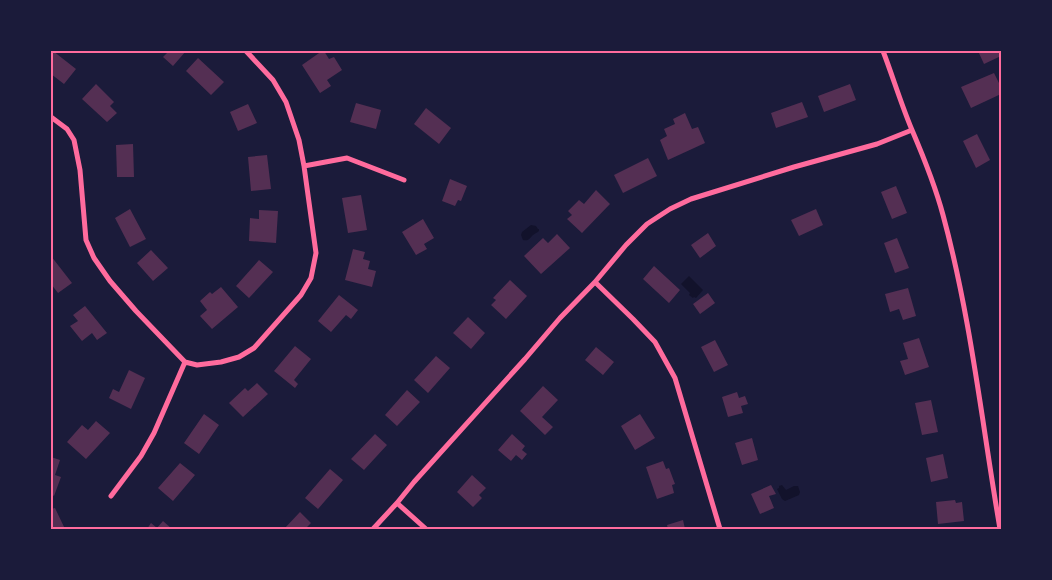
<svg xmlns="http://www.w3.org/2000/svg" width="1052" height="580" font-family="Inter,sans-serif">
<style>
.water{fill:#12122b}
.building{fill:#542f53}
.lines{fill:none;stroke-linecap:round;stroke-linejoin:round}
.minor{stroke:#ff6b9d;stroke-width:5}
.neatline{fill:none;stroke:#ff6b9d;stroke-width:2}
</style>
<rect width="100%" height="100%" fill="#1b1b3a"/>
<path class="water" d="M531,225L536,226L538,229H539V231C538,232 534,234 532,236C529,239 529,241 523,240L521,235L522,232Z
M689,276L703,290L696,298L694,297L693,298L689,295L690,293L681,284Z
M782,485L786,490L794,486H798L800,492L799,495L785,501L782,499L777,489L779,488V486Z"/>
<path class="building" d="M51,51H53L76,69L64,84L51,74Z
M166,51H186L173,66L163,57L167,53Z
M322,51H324L329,59L334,57L342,70L327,80L331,86L320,93L302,65Z
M978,51H999L1001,56L984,64Z
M198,58L224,82L211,95L186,71Z
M994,73L1001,87V94L971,108L961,87Z
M96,84L114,102L110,106L117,113L107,122L82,99Z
M850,84L856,100L824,112L818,96Z
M802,102L808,117L776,128L771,113Z
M356,103L381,110L376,129L350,122Z
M248,104L257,123L238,131L230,112Z
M426,108L451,128L439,144L414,124Z
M685,113L692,129L698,127L705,143L668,160L660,140L667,136L664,129L675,124L673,119Z
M977,134L990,160L976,168L963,141Z
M133,144L134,177H117L116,145Z
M267,155L271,189L251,191L248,157Z
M648,158L657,176L623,193L614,175Z
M450,179L467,186L461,201L458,200L455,206L442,201Z
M896,186L907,213L892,219L881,192Z
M596,190L610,204L582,233L567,219L572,215L568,211L579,200L584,204Z
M361,195L367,230L348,233L342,198Z
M130,209L146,239L130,247L115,218Z
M816,209L823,225L799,236L791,220Z
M259,210L278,211L276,243L249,241L250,218L259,219Z
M423,219L434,238L424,244L427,249L416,255L402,232Z
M708,233L716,246L700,258L691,245Z
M557,234L570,248L541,274L524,256L543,238L548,243Z
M897,238L909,268L895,273L884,243Z
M353,249L365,252L363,259L370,261L368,269L376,271L372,287L345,280Z
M151,250L168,268L153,281L137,263Z
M51,256L72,283L58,293L51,284Z
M259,260L273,272L249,298L236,286Z
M654,266L680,290L669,303L643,279Z
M510,280L527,296L506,319L491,305L496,300L493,298Z
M221,287L238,307L212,329L200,316L207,310L200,301L210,292L212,294Z
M908,288L916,316L903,320L899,309L890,312L885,294Z
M708,293L715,303L700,314L693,304Z
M339,295L358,310L351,319L346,315L331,332L318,321Z
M85,306L107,333L97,340L92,333L82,341L70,326L78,321L73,315Z
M468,317L485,333L471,349L453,333Z
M919,338L929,367L905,375L900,361L908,359L903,343Z
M715,340L728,365L714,372L701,347Z
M295,346L311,359L294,380L298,384L295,388L274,371Z
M596,347L614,362L603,375L585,360Z
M436,356L450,368L428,393L414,380Z
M129,370L145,378L131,409L109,398L113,389L119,392Z
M257,383L268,394L243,417L229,403L245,388L248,391Z
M543,386L558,400L542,417L553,427L545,435L520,411Z
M407,390L420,402L397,426L385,415Z
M737,392L739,398L745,396L748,404L741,406L743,413L728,417L722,397Z
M931,400L938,432L922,435L915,403Z
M204,414L219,425L199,454L184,443Z
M640,414L655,438L635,450L621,426Z
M96,421L110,433L86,459L67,442L82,425L88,430Z
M375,434L387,445L364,470L351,459Z
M512,434L525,446L522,450L527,454L522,460L516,455L511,461L498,450Z
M752,438L758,460L742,465L735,443Z
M943,454L948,478L931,482L926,458Z
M51,457L60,460L55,475L61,477L54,496L51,494Z
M663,461L666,469L669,468L675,484L672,485L674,493L657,499L646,467Z
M180,463L195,475L173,501L158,488Z
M330,469L343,480L318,509L305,498Z
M472,475L486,488L479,495L482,498L473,507L457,492Z
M771,485L776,494L769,496L774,508L760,514L751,494Z
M955,500L956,503L962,502L964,521L938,524L936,502Z
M55,508L65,529H51V509Z
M300,512L311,523L305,529H284Z
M683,520L685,529H668L667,525Z
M163,521L172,529H147L151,523L157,528Z"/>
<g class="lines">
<path class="minor" d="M883,51C893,77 901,104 912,130C924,158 935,185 943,215C971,318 982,424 1000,529
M51,117L67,129L74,140L80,170L86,240L94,258L110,281L136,311L185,362L197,365L221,362L239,357L254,348L301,295L311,278L316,253L304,166L299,140L286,102L273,80L246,51
M304,166L347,158L404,180
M595,282L633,319L655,342L675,378L720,529
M111,496L141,456L154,433L185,362
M397,503L426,529
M373,529L397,503L414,482L525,359L560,318L595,282L626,245L647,224L670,209L691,199L794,167L877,144L912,130"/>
</g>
<rect width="1052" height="580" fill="none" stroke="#1b1b3a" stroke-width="105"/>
<rect x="52" y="52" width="948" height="476" class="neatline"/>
</svg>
